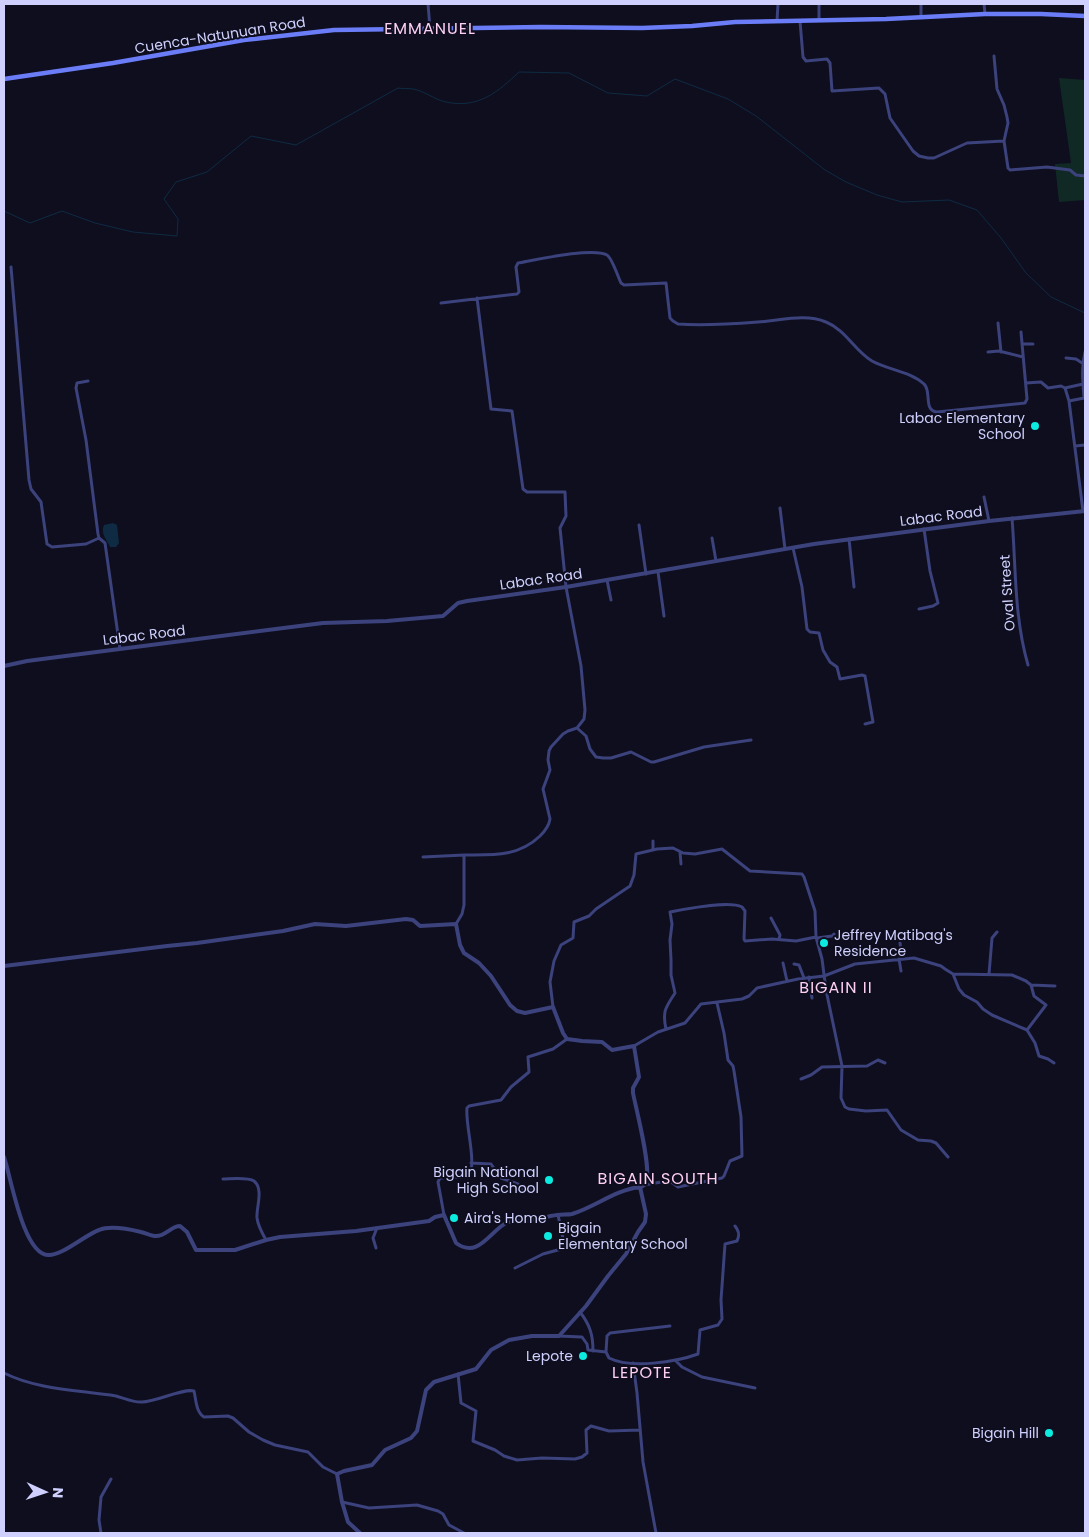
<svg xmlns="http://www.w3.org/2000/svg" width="1089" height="1537" font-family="Poppins,sans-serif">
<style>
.green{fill:#112925}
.water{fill:#0f2b43}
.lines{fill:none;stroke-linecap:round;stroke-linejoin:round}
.stream{stroke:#0f2b43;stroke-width:1}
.minor{stroke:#3b427c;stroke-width:3}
.tertiary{stroke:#3b427c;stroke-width:4}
.secondary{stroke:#6b7cf7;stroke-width:4.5}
.poi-dot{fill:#0cebe0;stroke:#0e0e1f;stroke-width:2}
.labels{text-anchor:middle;stroke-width:4;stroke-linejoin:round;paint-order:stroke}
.street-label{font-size:14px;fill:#cfd0fd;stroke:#0e0e1f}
.poi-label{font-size:14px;fill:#cfd0fd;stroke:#0e0e1f;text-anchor:end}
.quarter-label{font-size:16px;letter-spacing:1px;fill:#fdd0f3;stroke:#0e0e1f}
</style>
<rect width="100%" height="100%" fill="#0e0e1f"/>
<path class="green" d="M1059,78L1085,80V200L1059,202L1055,164L1071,163Z
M995,413L996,423L977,425L976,415Z"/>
<path class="water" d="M113,523L117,525L119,543L116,547H110C107,540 100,533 104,525Z"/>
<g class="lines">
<path class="stream" d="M4,211L30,223L62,211L95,223L133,232L177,236L178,219L164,199L176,182L207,172L251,136L296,145L398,88C403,89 408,88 413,89C425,91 435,100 446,102C478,109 498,92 519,72L569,73L608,93L647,96L675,79L728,99L756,116L825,170L846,182L877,195L902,202L949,200L977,210L1001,238L1026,273L1051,297L1085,313"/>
<path class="minor" d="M428,4L430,28
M819,4V20
M921,4V16
M984,4L985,14
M777,21L778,4
M800,21L803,57L806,61L827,59L830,63L832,91L879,88L885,94L890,118L913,151L919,156L928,158H934L967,143L1004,141L1008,168L1010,170L1047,167L1070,170L1076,175L1085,176
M994,56L997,89L1004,105L1007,117L1008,123L1004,141
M11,267L29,480L31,489L41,502L47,544L52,547L86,544L99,538
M441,303L517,294L519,292L516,267L518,263C535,260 593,247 607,255C612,258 618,277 621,283L624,285L666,283L670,318L673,321L678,324C704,326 732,324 758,322C779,321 805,313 826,322C846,330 854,350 872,361C888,370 910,371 924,384C932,391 923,411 937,412L1025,403L1027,399L1021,332
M998,323L1001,352
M1022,344H1033
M988,352L999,351L1023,357
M1066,358L1076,359L1085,365
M88,381L77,383L76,388L86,440L98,534L99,538L105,543L120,649
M1026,383L1041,382L1048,388L1061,386L1065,388L1069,401L1083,511
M1065,388L1083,384
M1069,401L1084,398C1083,382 1081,368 1085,352
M1075,446L1085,445
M984,497L989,521
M780,508L785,549
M1012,518C1016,567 1014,617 1028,665
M639,525L646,574
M712,538L716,561
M849,539L854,587
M793,548L802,587L807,629L810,632L819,633L823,650L830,662L837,667L840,679L862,675L865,676L873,722L865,724
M658,572L664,616
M607,580L611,600
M919,609L933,606L938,603L930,571L924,529
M577,728L586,736L590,749L596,757L603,758H611L631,752L651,762H654L704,747L751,740
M653,841V849
M680,852L681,864
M423,857L464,855
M771,918L780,935L779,939
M456,924L462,914L464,905V855C493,855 518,857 540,836C545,831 549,826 550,819L543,789L550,770L548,760L549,751L551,747L563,734L568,731L577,728L584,719L585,710L581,666L566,587L560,528L566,516L565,492H527L523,489L512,411L491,409L477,298
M817,938L832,936L834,934
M900,943L902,959
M899,959L901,971
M783,963L787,981
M794,964L799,965L804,978
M953,974L1012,975L1026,981L1031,985L1055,986
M989,974L992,938L997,932
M809,977L812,998
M553,1007L550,982L554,961L561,945L573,938L574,922L589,916L596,909L630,886L634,875L636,854L657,849L673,848L683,853L695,854L722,849L750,871L802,874L804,877L815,911L816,937L822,959L826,990L842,1066L841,1098L845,1107L849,1109L866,1111L887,1110L901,1130L918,1140L931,1141L936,1143L948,1157
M666,1029C662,1011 666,1007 675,993L671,975V960L670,940L672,924L670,912C686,909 729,900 742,907L745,911L744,939L745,941L772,939L796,941L816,937
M1027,1030L1046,1005L1034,996L1031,985
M634,1046L658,1032L685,1023L701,1004L742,999L749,996L757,988L798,979L824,976L855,964L914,958L941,966L945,969L953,974L959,989L964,995L977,1002L983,1009L992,1015L1027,1030L1035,1043L1039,1056L1048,1059L1054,1063
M801,1079L811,1075L822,1067L867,1066L878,1060L885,1063
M471,1163L491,1164L501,1178L518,1184L524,1191H528L535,1186
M223,1179C230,1179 248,1177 254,1181C264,1189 256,1208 257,1218C258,1226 262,1233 266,1240
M644,1185L667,1181L671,1182L678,1187L722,1178L724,1176L730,1161L742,1156L741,1117L734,1071L733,1066L728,1060L724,1033L717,1003
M444,1215L438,1182L440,1178L465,1177H469C477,1161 465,1125 467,1108L469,1106L501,1100L511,1087L529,1072L528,1057L553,1049L567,1039
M376,1248L373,1238L377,1228
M515,1268L543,1254L565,1248L558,1215
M580,1312C590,1325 593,1335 593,1351
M559,1336L582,1337L587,1344L588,1350L606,1352L609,1358C631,1369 676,1362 698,1354L700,1330L718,1325L722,1319L721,1300L725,1244L737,1241C740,1235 739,1231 735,1226
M606,1352L607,1336L610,1333L670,1326
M675,1360L682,1367L702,1377L755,1388
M633,1363L637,1393L643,1462L656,1533
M4,1373C38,1390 79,1390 116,1396C124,1398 134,1403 142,1402C156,1402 183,1388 194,1391C196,1400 196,1412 204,1417L228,1416L233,1418L249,1432L263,1440L275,1445L308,1452L323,1467L337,1474
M458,1374L461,1403L476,1411L473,1441L495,1450L504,1456L517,1460L542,1458L575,1459L582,1457L587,1453L586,1430L591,1426L609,1431L640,1430
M342,1502L369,1508L417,1505L438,1511L443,1514L449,1525L464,1533
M101,1533L99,1520L101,1497L111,1479"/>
<path class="tertiary" d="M4,666L27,661L81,654L323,623L387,621L443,616L458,603L467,601L566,587L814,544L989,521L1085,511
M4,966L167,946L197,943L283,931L315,924L346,926L406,919L413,920L420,926L456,924L460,945L464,953L479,963L491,976L510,1005L517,1011L525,1013L553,1007L563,1033L567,1039L582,1041L602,1042L612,1050L634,1046L639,1077L633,1088V1093C636,1109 652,1169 646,1182C644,1186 643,1186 640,1187L646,1214L645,1222L638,1232L626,1254L608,1276L586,1306L559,1336H532L509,1340L491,1350L476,1369L434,1382L426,1390L417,1431L411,1438L385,1450L372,1465L344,1471L337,1474L342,1502L348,1522L360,1533
M4,1157C11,1177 23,1254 48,1255C62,1256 85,1235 99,1230C111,1225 129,1229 141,1232C146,1233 151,1236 156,1236C166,1236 171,1226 180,1226L187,1232L196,1250H235L266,1240L280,1237L356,1231L429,1221L435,1217L444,1215L456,1243C479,1260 491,1229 508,1222C514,1220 521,1222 527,1221C537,1220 547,1216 557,1215C562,1214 567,1215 572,1214C595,1207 615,1190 640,1187"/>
<path class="secondary" d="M4,79L113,63L244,40L334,30L541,27L642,28L692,26L735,22L886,19L985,14H1041L1085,16"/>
</g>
<g class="poi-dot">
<circle cx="1035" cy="426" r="5"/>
<circle cx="824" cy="943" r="5"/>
<circle cx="549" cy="1180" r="5"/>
<circle cx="454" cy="1218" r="5"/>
<circle cx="548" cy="1236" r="5"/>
<circle cx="583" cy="1356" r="5"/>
<circle cx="1049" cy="1433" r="5"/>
</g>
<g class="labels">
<g class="street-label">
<text transform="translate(220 35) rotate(-9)" y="5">Cuenca-Natunuan Road</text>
<text transform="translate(941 516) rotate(-7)" y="5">Labac Road</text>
<text transform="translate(541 579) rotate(-8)" y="5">Labac Road</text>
<text transform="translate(1007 593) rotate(-94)" y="5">Oval Street</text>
<text transform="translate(144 635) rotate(-7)" y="5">Labac Road</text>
</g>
<g class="poi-label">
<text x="1025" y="423">Labac Elementary<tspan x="1025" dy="16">School</tspan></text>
<text x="834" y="940" text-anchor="start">Jeffrey Matibag's<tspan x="834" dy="16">Residence</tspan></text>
<text x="539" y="1177">Bigain National<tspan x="539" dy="16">High School</tspan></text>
<text x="464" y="1223" text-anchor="start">Aira's Home</text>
<text x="558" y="1233" text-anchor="start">Bigain<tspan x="558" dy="16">Elementary School</tspan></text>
<text x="573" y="1361">Lepote</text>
<text x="1039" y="1438">Bigain Hill</text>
</g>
<g class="quarter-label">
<text x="430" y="34">EMMANUEL</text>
<text x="836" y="993">BIGAIN II</text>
<text x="658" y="1184">BIGAIN SOUTH</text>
<text x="642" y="1378">LEPOTE</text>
</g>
</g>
<rect width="1089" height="1537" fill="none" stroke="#cfd0fd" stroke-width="10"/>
<g transform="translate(45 1492) rotate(93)" stroke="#0e0e1f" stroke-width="4" paint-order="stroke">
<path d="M0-4L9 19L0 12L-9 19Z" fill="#cfd0fd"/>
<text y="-8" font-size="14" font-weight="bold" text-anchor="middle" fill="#cfd0fd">N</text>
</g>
</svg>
